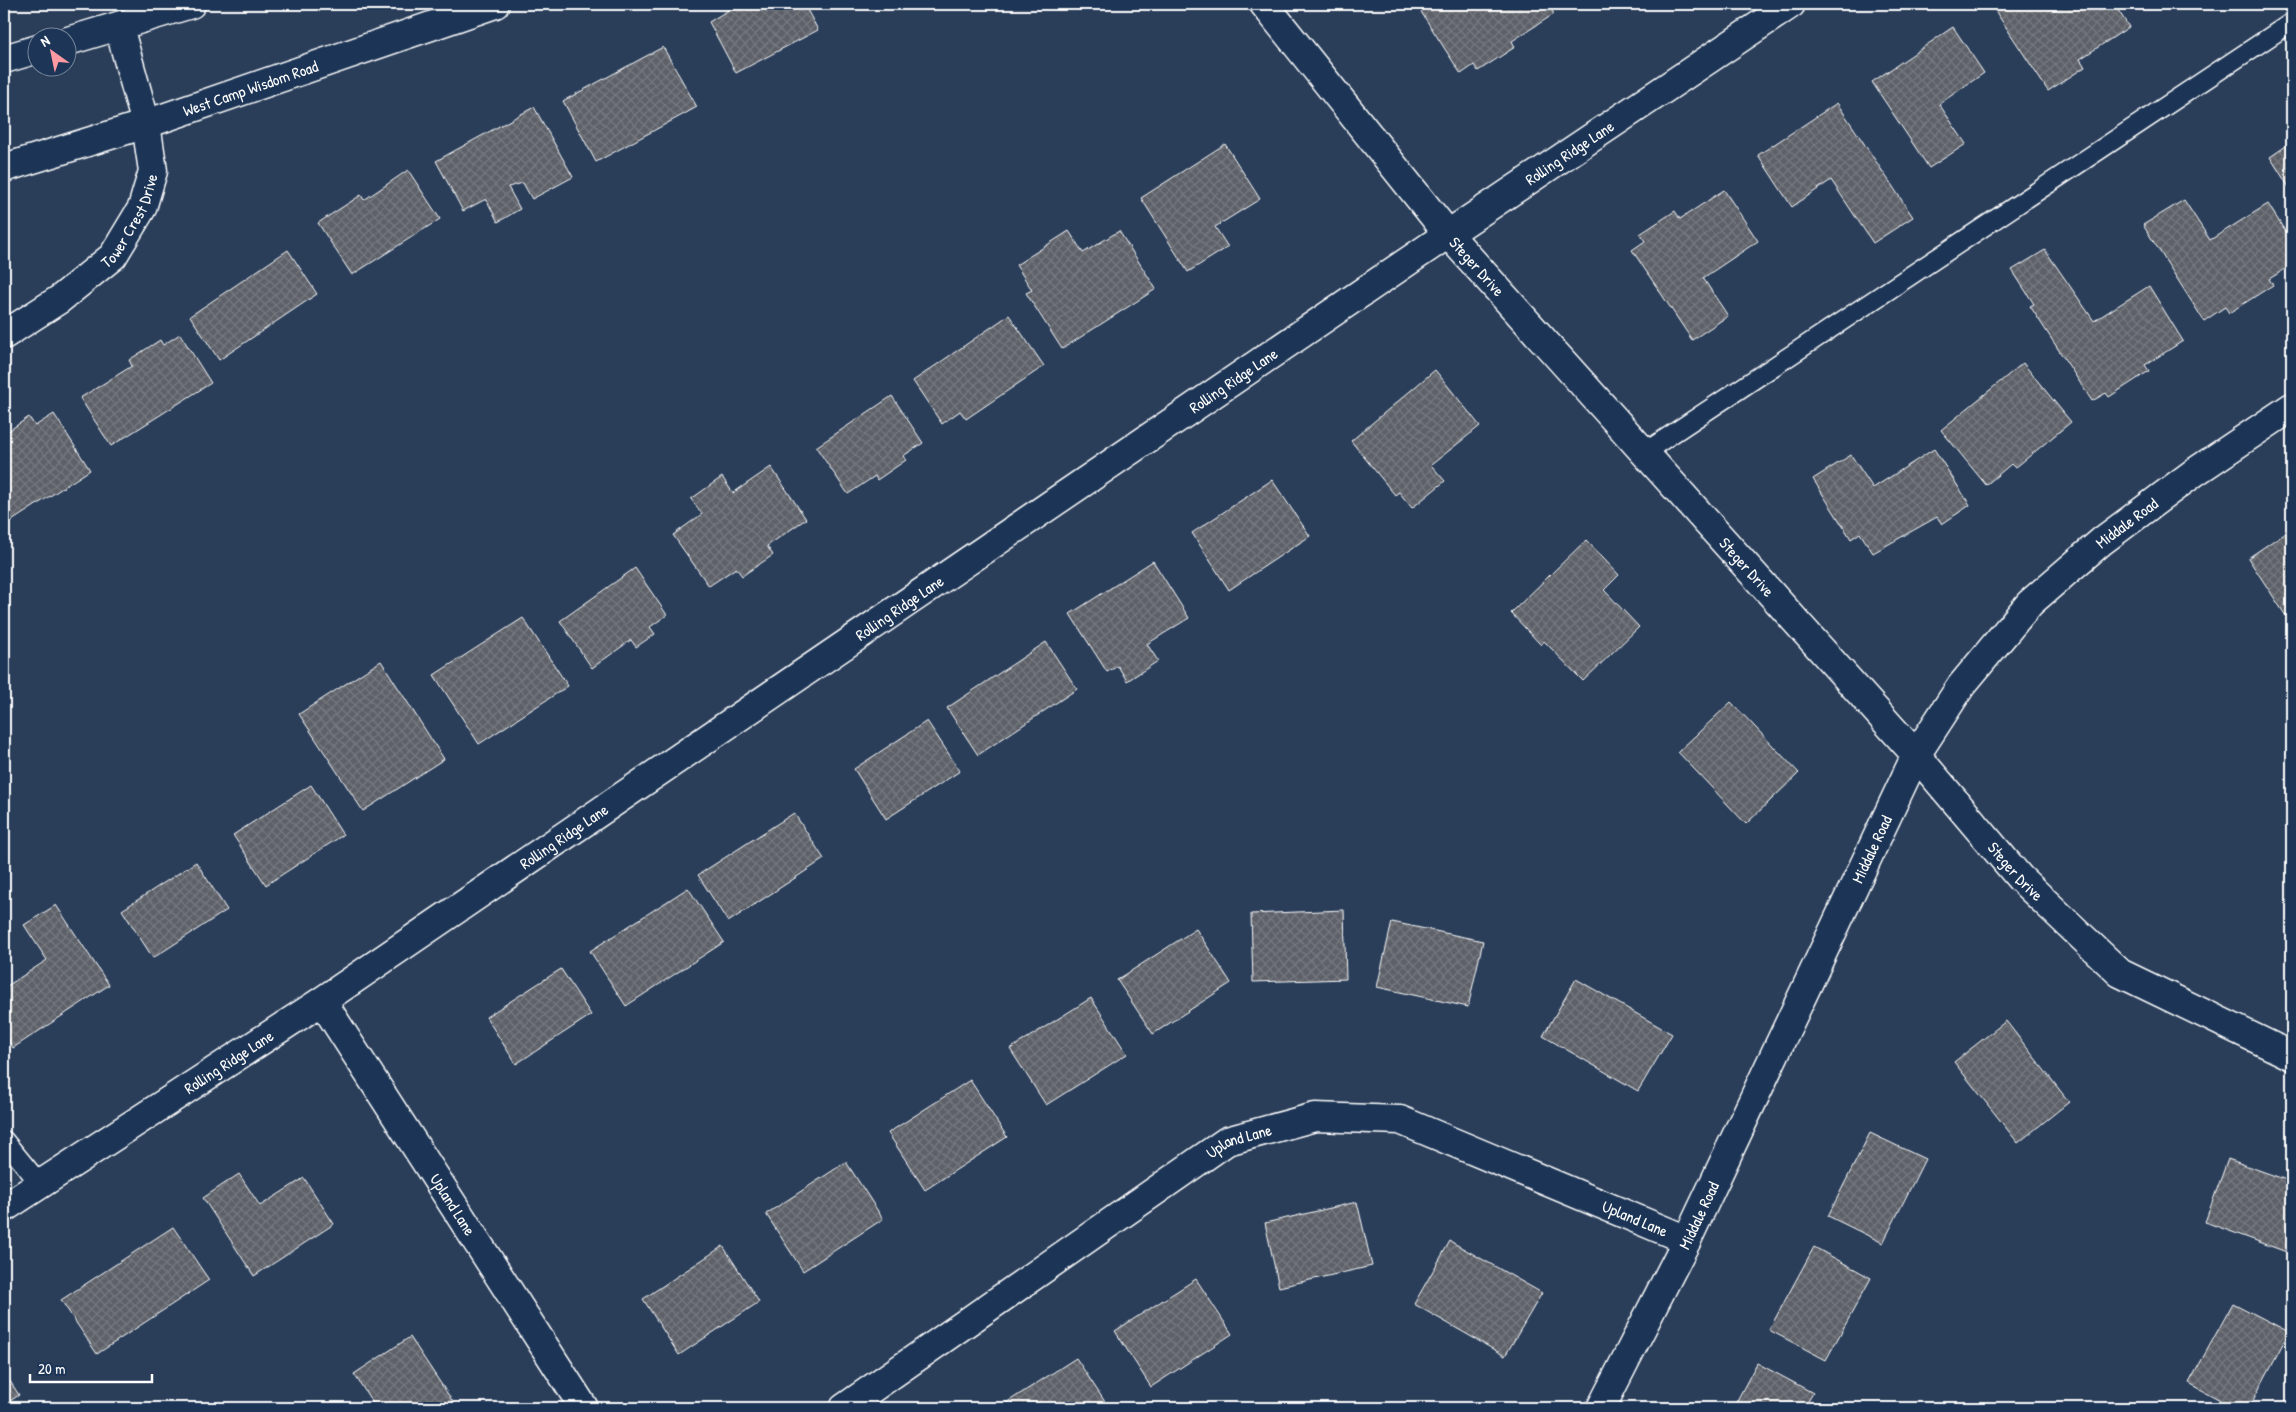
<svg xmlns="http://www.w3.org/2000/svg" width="2296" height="1412" font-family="'Patrick Hand',sans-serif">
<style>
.building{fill:url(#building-cross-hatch);stroke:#fff}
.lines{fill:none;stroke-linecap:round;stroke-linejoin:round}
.service-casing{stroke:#fff;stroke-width:21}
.minor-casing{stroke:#fff;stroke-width:31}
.secondary-casing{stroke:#fff;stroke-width:31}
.service{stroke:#1d3557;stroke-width:18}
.minor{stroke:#1d3557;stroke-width:28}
.secondary{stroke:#1d3557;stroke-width:28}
.labels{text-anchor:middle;stroke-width:4.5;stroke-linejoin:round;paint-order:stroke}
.street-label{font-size:16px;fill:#fff;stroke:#1d3557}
</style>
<defs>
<pattern id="building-cross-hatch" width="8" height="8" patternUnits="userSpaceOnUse" patternTransform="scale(1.25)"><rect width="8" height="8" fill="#5d6168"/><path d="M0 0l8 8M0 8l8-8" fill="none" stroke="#75797f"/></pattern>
</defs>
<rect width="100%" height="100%" fill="#2a3e5a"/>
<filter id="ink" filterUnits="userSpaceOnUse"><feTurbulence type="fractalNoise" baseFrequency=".02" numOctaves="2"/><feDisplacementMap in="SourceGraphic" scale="10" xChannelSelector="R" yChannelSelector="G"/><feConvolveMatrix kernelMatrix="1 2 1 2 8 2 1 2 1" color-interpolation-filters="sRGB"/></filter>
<g filter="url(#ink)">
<path class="building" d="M738,4H804L818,30L736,73L709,22Z
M1416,4H1548L1554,14L1512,41L1515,47L1478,71L1474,65L1461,74Z
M2001,4H2114L2129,27L2080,59L2085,67L2048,91L1994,9Z
M1953,27L1984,73L1939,104L1966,144L1929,168L1872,82Z
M663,47L697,107L596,162L563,101Z
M1837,103L1913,217L1873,243L1831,180L1792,207L1758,155Z
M534,107L573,177L532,199L523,183L508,187L520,209L498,222L486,199L463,211L436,161Z
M2292,142V192L2270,157Z
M1225,144L1260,199L1215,227L1228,247L1188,272L1141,198Z
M408,170L440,219L352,275L318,223L361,195L364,200Z
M1724,190L1758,241L1703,278L1728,316L1692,340L1632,250L1645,241L1640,234L1675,211L1680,219Z
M2184,200L2210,240L2268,204L2292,242V265L2269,279L2273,285L2229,313L2225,307L2204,321L2143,225Z
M1069,231L1083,253L1119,231L1156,289L1062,349L1026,293L1032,290L1016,265Z
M288,250L317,294L219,360L190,316Z
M2045,250L2094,321L2149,286L2183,341L2145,365L2149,371L2109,397L2106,393L2092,401L2030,306L2034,304L2012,270Z
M1009,315L1044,366L966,419L960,411L942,424L913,381Z
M180,334L211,383L111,446L80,398L132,366L129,360L160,340L163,345Z
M2023,363L2071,422L2015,468L2011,464L1986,485L1941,430Z
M1435,370L1480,426L1431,465L1445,481L1412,508L1399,492L1395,495L1351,441Z
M892,396L923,443L903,456L906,460L877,480L875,476L848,494L816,447Z
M54,414L90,470L4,526V434L29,417L35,426Z
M1934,449L1970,505L1942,524L1937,517L1873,553L1860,533L1851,539L1813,479L1851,455L1873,488Z
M771,467L806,519L767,546L773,555L742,576L736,568L709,586L673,535L702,514L691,499L722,477L733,493Z
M1272,480L1310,536L1229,590L1192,533Z
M2292,528V612L2286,616L2248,558Z
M1586,540L1619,575L1604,590L1639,627L1583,681L1544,641L1541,645L1511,613Z
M1153,561L1189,618L1147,644L1158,661L1127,681L1118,666L1107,672L1070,614Z
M635,568L667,615L650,627L655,634L636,647L631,640L592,668L560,621Z
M523,618L568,686L479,744L434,675Z
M1046,642L1077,689L978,755L947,708Z
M381,661L444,759L363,811L299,714Z
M1731,702L1799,773L1746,824L1678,752Z
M927,721L960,771L886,819L854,769Z
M311,785L343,835L266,885L233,835Z
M794,813L824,859L728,922L698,875Z
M196,862L227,910L153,958L122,910Z
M688,888L724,942L626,1006L590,951Z
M56,905L109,985L13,1048L4,1033V988L47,960L24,925Z
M1344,910L1346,979L1253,982L1251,914Z
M1392,922L1483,941L1468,1007L1377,987Z
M1196,929L1231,983L1153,1034L1117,980Z
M561,969L591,1015L516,1064L486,1017Z
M1576,979L1672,1034L1638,1091L1543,1036Z
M1091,998L1127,1054L1046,1105L1010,1049Z
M2006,1021L2069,1102L2018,1143L1954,1062Z
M970,1080L1007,1137L925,1190L888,1133Z
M1870,1133L1925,1159L1883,1243L1828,1216Z
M2228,1159L2292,1182V1254L2205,1222Z
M846,1162L883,1219L803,1271L766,1214Z
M239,1174L260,1206L304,1178L334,1224L254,1276L203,1198Z
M1357,1202L1372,1266L1279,1287L1265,1223Z
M173,1227L209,1280L97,1354L61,1300Z
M1450,1241L1542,1293L1505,1356L1414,1304Z
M723,1246L759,1302L679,1355L643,1299Z
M1814,1247L1871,1278L1826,1360L1769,1330Z
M1196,1279L1232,1334L1151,1387L1115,1331Z
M2233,1303L2289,1332L2249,1408H2235L2189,1383Z
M410,1337L457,1408H376L354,1374Z
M1076,1358L1109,1408H998Z
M1757,1363L1813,1393L1804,1408H1733Z
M4,1372L19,1395L4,1405Z"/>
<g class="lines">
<g class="service-casing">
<path id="service" d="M1645,452L2292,22
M4,1140L40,1184"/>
</g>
<g class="minor-casing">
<g id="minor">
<path id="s1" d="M1264,4L1448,234L1916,755L2020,878L2120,973L2292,1056"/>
<path id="s2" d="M4,335L60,299L113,256L142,208L153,171L146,124L119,27"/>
<path id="s3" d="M322,1001L584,1408"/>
<path id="s4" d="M4,1208L322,1001L1448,234L1791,4"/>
<path id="s5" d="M844,1408L1227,1141L1315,1117L1400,1120L1687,1240"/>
<path id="s6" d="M1601,1408L1687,1240L1916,755L1961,686L2030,603L2102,541L2195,472L2292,407"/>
</g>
</g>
<g class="secondary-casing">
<g id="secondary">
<path d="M68,41L191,4"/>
<path d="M4,59L38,49"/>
<path id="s7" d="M4,168L146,124L495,4"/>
</g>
</g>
<use href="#service" class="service"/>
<use href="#minor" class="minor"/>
<use href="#secondary" class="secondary"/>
</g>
</g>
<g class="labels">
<g class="street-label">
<text dy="6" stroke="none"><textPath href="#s7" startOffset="259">West Camp Wisdom Road</textPath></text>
<text dy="6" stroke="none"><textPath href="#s4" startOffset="1888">Rolling Ridge Lane</textPath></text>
<text dy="6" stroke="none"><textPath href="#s2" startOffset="174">Tower Crest Drive</textPath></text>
<text dy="6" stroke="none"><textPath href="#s1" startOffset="338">Steger Drive</textPath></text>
<text dy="6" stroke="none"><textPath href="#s4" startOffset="1482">Rolling Ridge Lane</textPath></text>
<text dy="6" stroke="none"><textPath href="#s6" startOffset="1041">Middale Road</textPath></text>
<text dy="6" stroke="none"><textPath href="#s1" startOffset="742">Steger Drive</textPath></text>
<text dy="6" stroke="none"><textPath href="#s4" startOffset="1078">Rolling Ridge Lane</textPath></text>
<text dy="6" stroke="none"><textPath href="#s4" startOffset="672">Rolling Ridge Lane</textPath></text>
<text dy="6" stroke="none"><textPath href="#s6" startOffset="621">Middale Road</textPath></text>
<text dy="6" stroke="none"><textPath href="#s1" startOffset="1148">Steger Drive</textPath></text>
<text dy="6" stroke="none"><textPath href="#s4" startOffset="268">Rolling Ridge Lane</textPath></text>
<text dy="6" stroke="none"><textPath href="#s5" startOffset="478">Upland Lane</textPath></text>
<text dy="6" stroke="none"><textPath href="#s3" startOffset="242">Upland Lane</textPath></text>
<text dy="6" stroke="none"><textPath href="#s6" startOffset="216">Middale Road</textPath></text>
<text dy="6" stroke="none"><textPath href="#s5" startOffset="898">Upland Lane</textPath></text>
</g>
</g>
<rect width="2296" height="1412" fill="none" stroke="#1d3557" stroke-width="20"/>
<rect x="10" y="10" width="2276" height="1392" fill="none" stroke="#fff" stroke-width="2" filter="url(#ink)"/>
<g transform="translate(52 52) rotate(327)"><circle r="24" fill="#1d3557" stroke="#77869a"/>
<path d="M0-4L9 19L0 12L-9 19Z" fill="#ff9aa2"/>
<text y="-8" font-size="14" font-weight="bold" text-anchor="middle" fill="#ffffff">N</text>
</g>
<path d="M30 1374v8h122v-8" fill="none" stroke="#ffffff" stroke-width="2.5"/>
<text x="38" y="1374" font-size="15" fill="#ffffff" stroke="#1d3557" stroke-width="4" paint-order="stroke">20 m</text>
</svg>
